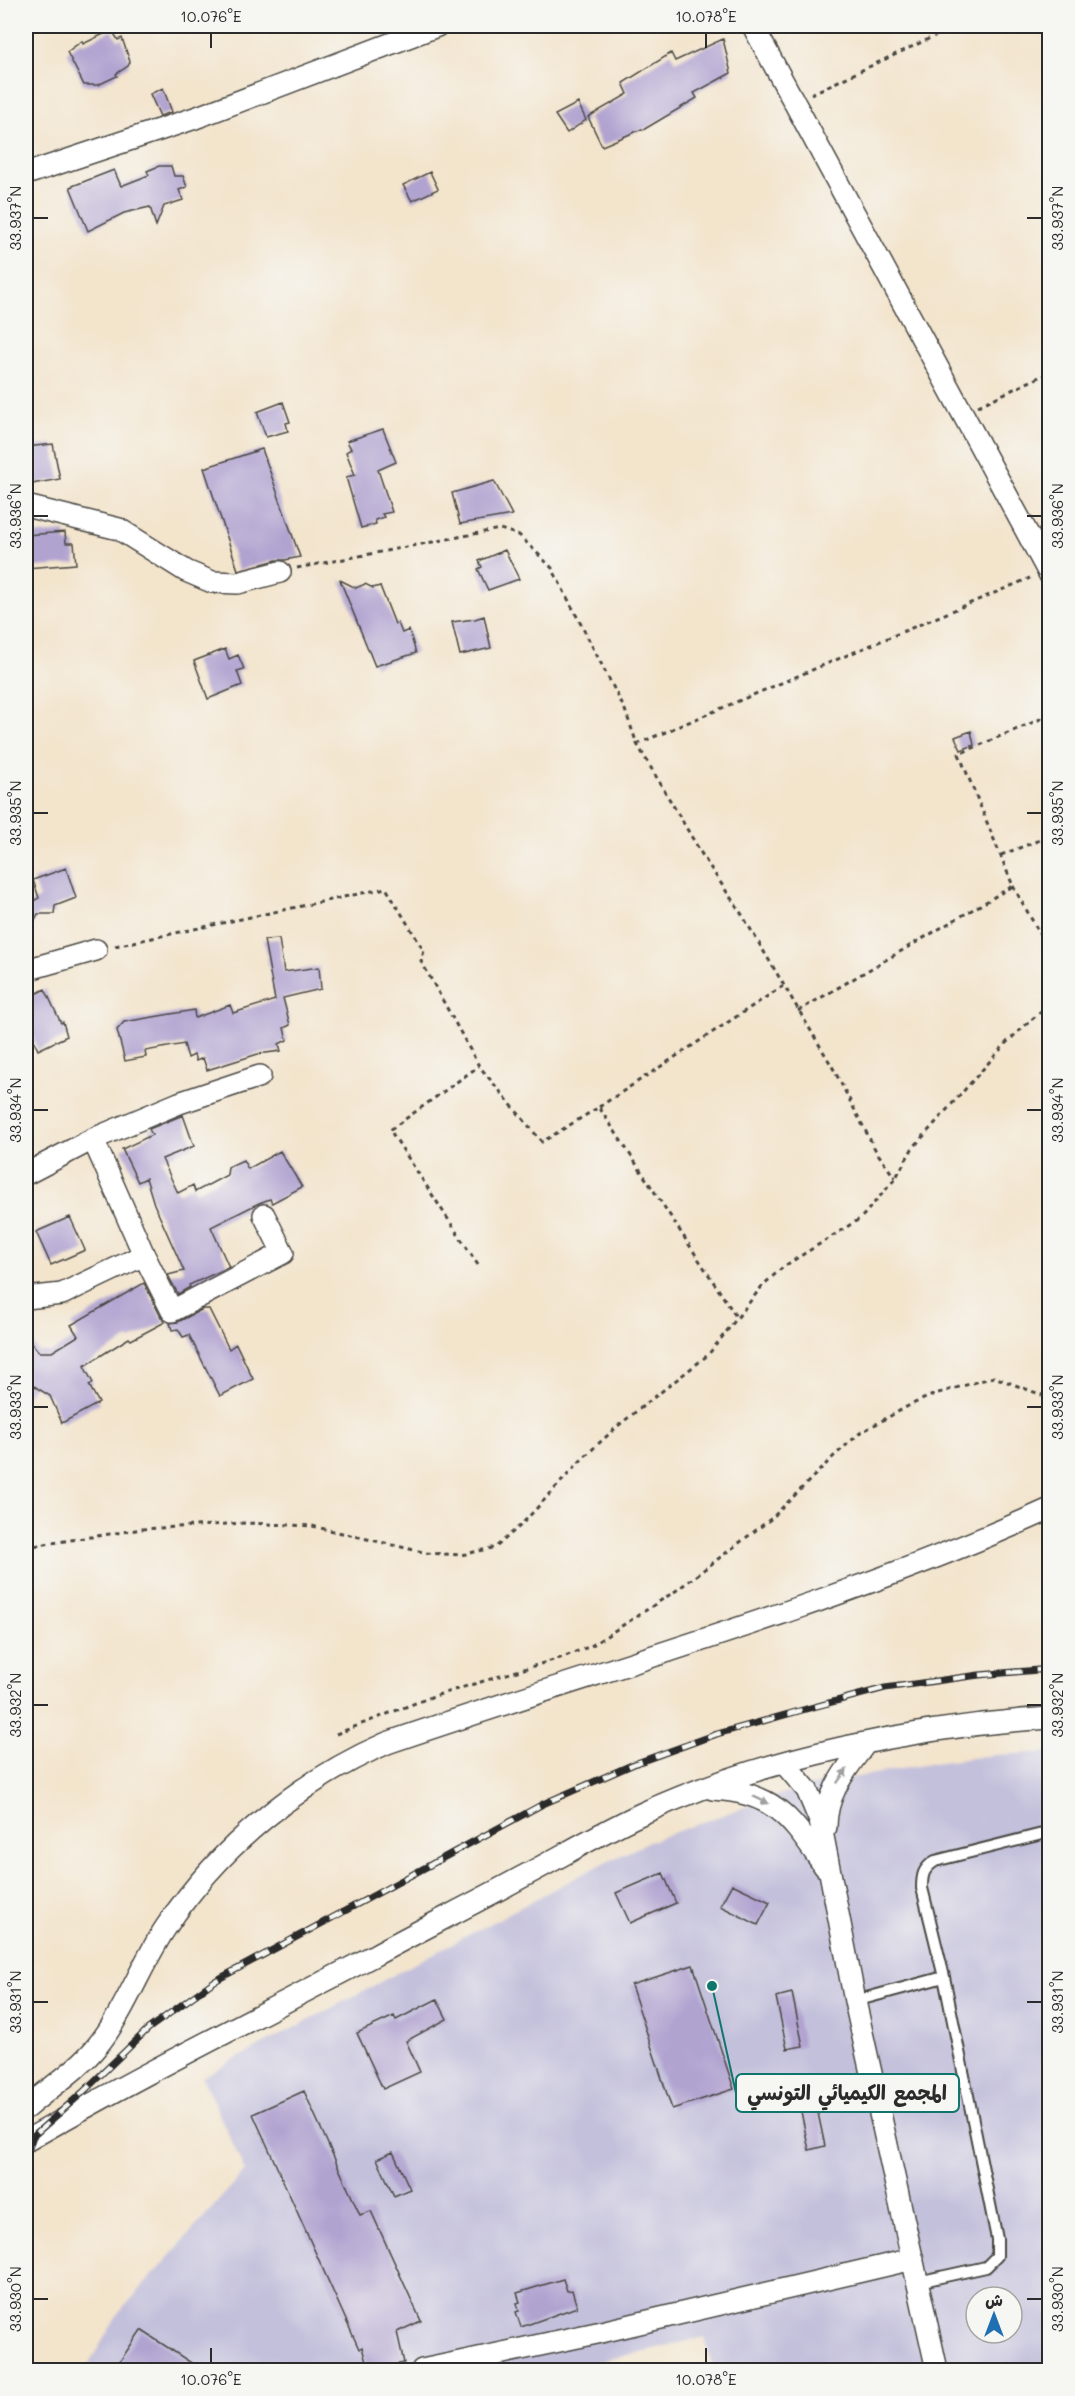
<svg xmlns="http://www.w3.org/2000/svg" width="1075" height="2396" font-family="Mali,'Playpen Sans Arabic',sans-serif">
<style>
.industrial{fill:#c3c0db;fill-rule:evenodd}
.building{fill:#b1a3d0}
.lines{fill:none;stroke-linecap:round;stroke-linejoin:round}
.lane-casing{stroke:#494743;stroke-width:14}
.street-casing{stroke:#494743;stroke-width:24}
.path{stroke:#494743;stroke-width:3;stroke-dasharray:4.5 4.5;stroke-linecap:butt}
.lane{stroke:#fff;stroke-width:10}
.street{stroke:#fff;stroke-width:21}
.rail-casing{stroke:#2b2b2b;stroke-width:7}
.rail{stroke:#f6f6f2;stroke-width:4.5;stroke-dasharray:14;stroke-linecap:butt}
.oneway{fill:#a0a0a0}
.ticks{fill:none;stroke:#2b2b2b;stroke-width:2}
.leader{fill:none;stroke:#0f766e;stroke-width:2}
.callout-dot{fill:#0f766e;stroke:#f6f6f2;stroke-width:2}
.callout{fill:#f6f6f2;stroke:#0f766e;stroke-width:2}
.callout-label{font-size:20px;text-anchor:middle;font-weight:bold;fill:#2b2b2b}
.neatline{fill:none;stroke:#2b2b2b;stroke-width:2}
.ticks-label{font-size:15px;text-anchor:middle;fill:#2b2b2b}
</style>
<rect width="100%" height="100%" fill="#f6f6f2"/>
<filter id="ink" filterUnits="userSpaceOnUse"><feTurbulence type="fractalNoise" baseFrequency=".0167" numOctaves="2"/><feDisplacementMap in="SourceGraphic" scale="12" xChannelSelector="R" yChannelSelector="G"/><feConvolveMatrix kernelMatrix="1 2 1 2 8 2 1 2 1" color-interpolation-filters="sRGB"/></filter>
<filter id="wash" filterUnits="userSpaceOnUse"><feTurbulence type="fractalNoise" baseFrequency=".008" numOctaves="4" result="noise"/><feDisplacementMap in="SourceGraphic" scale="24" xChannelSelector="R" yChannelSelector="G"/><feGaussianBlur stdDeviation="1.35" result="paint"/><feColorMatrix in="noise" values="0 0 0 0 0 0 0 0 0 0 0 0 0 0 0 0 0 1.4 0 .05"/><feComposite in="paint" operator="in"/></filter>
<g filter="url(#wash)">
<rect width="100%" height="100%" fill="#f3e4cc"/>
<path class="industrial" d="M1049,1752V2370H713L705,2337L563,2370H85L119,2313L245,2171L202,2077L592,1869L653,1840L781,1794L819,1784L934,1763L994,1755ZM976,2297H1012V2333H976Z"/>
<g id="blocks">
<path class="building" d="M112,30L118,40L122,38L130,62L128,66L116,74L117,76L98,85H84L67,52L82,41L83,44Z
M723,39L731,73L694,93L697,98L643,130L642,129L602,146L588,117L628,94L623,83L671,53L675,61Z
M163,88L172,112L160,116L150,94Z
M578,103L586,120L567,133L555,115Z
M159,166H171L174,176H183L187,187L179,190L183,200L164,206L156,226L150,207L124,213L88,231L70,187L114,170L121,186L149,175L147,171Z
M430,172L438,189L412,201L403,185Z
M283,402L290,422L286,423L288,431L266,437L257,412Z
M383,429L396,462L378,470L392,512L382,514L384,517L375,520L376,524L361,528L346,477L355,475L346,452L351,449L347,441Z
M53,444L60,479L26,485V447Z
M262,449L300,557L285,560H277L238,570L204,468Z
M494,481L512,515L460,524L452,493Z
M65,532L66,543H74L76,564L26,568V535Z
M505,550L519,579L488,590L478,569L482,567L479,561Z
M340,580L356,588L365,584L373,588L380,586L395,624L398,623L402,633L409,630L416,653L375,666Z
M484,616L491,648L460,655L452,622L475,619Z
M225,649L229,659L238,655L244,669L237,671L242,685L208,699L194,661Z
M971,731L974,745L961,750L955,737Z
M66,868L76,898L55,906L54,914H38L26,936V905L39,898L33,880Z
M279,939L284,972L319,967L321,989L283,998L290,1025L284,1028L287,1040L279,1044L281,1051L258,1054L207,1070L203,1058L196,1061L194,1055L188,1058L184,1044L145,1051L146,1057L125,1061L117,1030L124,1022L194,1010L195,1018L230,1005L233,1013L275,1000L264,940Z
M45,989L61,1023L63,1022L67,1036L38,1050L26,1023V999Z
M183,1115L194,1146L162,1159L178,1193L193,1185L195,1192L227,1175L228,1167L243,1160L248,1169L280,1151L302,1187L272,1203L270,1199L259,1203L211,1227L229,1267L189,1285L190,1287L178,1294L168,1275L184,1271L154,1204L146,1178L138,1182L122,1149L152,1135L149,1129Z
M70,1217L85,1250L51,1265L36,1232Z
M144,1283L161,1317L165,1322L131,1340L129,1338L84,1366L93,1383L89,1385L99,1403L62,1423L50,1396L34,1386L26,1396V1336L39,1352H52L78,1336L71,1325Z
M203,1309H209L229,1349L236,1344L253,1379L220,1396L189,1335L183,1337L178,1329L172,1330L170,1323L178,1322Z
M663,1873L676,1903L630,1923L616,1893Z
M732,1884L770,1902L758,1925L720,1906Z
M693,1965L734,2089L672,2109L631,1985Z
M792,1993L803,2046L787,2049L776,1997Z
M437,1999L447,2019L406,2041L420,2072L383,2089L357,2033L394,2016L396,2020Z
M304,2091L360,2215L371,2211L421,2321L397,2332L404,2363L368,2370L362,2347L359,2349L253,2114Z
M814,2094L825,2146L809,2150L798,2097Z
M393,2152L410,2189L394,2196L377,2159Z
M563,2279L567,2291L572,2290L577,2307L521,2327L516,2312L519,2311L517,2303L520,2302L517,2293Z
M141,2330L202,2370H114Z"/>
</g>
</g>
<g filter="url(#ink)">
<use href="#blocks" fill-opacity="0" stroke="#494743" stroke-width="1.5"/>
<g class="lines">
<g class="lane-casing">
<path id="lane" d="M855,2001L944,1977
M918,2282L986,2267L997,2256V2239L944,1977L922,1888C922,1875 923,1869 935,1861L1050,1832"/>
</g>
<g class="street-casing">
<path id="street" d="M753,26L1050,575
M26,174L195,118L437,26
M26,506L119,529L186,571L212,582L238,583L280,572
M26,970L96,950
M93,1139L144,1255L172,1311L283,1253L264,1215
M26,1174L93,1139L179,1103L260,1076
M26,1298L62,1294L144,1255
M784,1763L807,1790L820,1821L855,2001L937,2370
M712,1789C776,1792 791,1819 825,1867
M826,1827C826,1793 845,1771 865,1744
M26,2108C49,2088 78,2070 98,2045C126,2010 141,1964 166,1927C219,1847 299,1781 387,1743C608,1667 836,1606 1050,1509
M26,2141C140,2075 257,2017 373,1956C422,1929 473,1904 522,1877C562,1856 600,1833 641,1814C762,1758 917,1726 1050,1718
M422,2370L597,2333L913,2259"/>
</g>
<path class="path" d="M811,94L956,26
M978,406L1050,372
M297,568L500,529L519,535L552,568L625,710L637,744L704,858L741,913L833,1068L876,1151L895,1178
M637,744L1030,578
M1001,855L1050,836
M1013,886L1050,952
M115,946L386,888L424,951L421,961L479,1066L542,1142L599,1107L737,1318
M798,1011L1013,886L959,754L1050,715
M599,1107L783,986
M478,1265L390,1130L479,1066
M26,1547L142,1529L246,1523L312,1526L427,1553L461,1555L496,1547L522,1524L585,1456L619,1425L708,1355L763,1285L783,1267L861,1218L895,1179L912,1149L1007,1042L1050,1003
M336,1734L431,1697L560,1658L591,1646L677,1590L772,1518L834,1456L860,1433L910,1405L935,1394L994,1377L1050,1398"/>
<use href="#lane" class="lane"/>
<use href="#street" class="street"/>
<g class="rail-casing">
<path id="rail" d="M26,2157L33,2136L82,2093L148,2029L213,1982L543,1804L634,1764L717,1734L806,1709L885,1688L979,1675L1050,1669"/>
</g>
<use href="#rail" class="rail"/>
</g>
<defs><path id="oneway-solid" d="M-6-.8H1V-3.2L6.5 0L1 3.2V.8H-6Z" transform="scale(1.5)"/></defs>
<g class="oneway">
<use href="#oneway-solid" transform="translate(842 1776) rotate(-55)"/>
<use href="#oneway-solid" transform="translate(761 1800) rotate(25)"/>
</g>
</g>
<path class="ticks" d="M211,33V48M706,33V48M33,218H48M1027,218H1042M33,516H48M1027,516H1042M33,813H48M1027,813H1042M33,1110H48M1027,1110H1042M33,1407H48M1027,1407H1042M33,1705H48M1027,1705H1042M33,2002H48M1027,2002H1042M33,2299H48M1027,2299H1042M211,2348V2363M706,2348V2363"/>
<path class="leader" d="M712 1986L736 2093"/>
<circle class="callout-dot" cx="712" cy="1986" r="6"/>
<rect class="callout" x="736" y="2074" width="223" height="38" rx="6"/>
<g class="callout-label">
<text x="847" y="2100">المجمع الكيميائي التونسي</text>
</g>
<rect width="1075" height="2396" fill="none" stroke="#f6f6f2" stroke-width="66"/>
<g transform="translate(994 2315)"><circle r="28" fill="#f6f6f2" stroke="#a5a5a2" stroke-width="1.5"/>
<path d="M0-4.5L10 22L0 15L-10 22Z" fill="#1f6fb2"/>
<text y="-9" font-size="16" font-weight="bold" text-anchor="middle" fill="#2b2b2b">ش</text>
</g>
<rect x="33" y="33" width="1009" height="2330" class="neatline"/>
<g class="ticks-label">
<text x="211" y="22">10.076°E</text>
<text x="706" y="22">10.078°E</text>
<text transform="translate(16 218) rotate(-90)" y="5">33.937°N</text>
<text transform="translate(1058 218) rotate(-90)" y="5">33.937°N</text>
<text transform="translate(16 516) rotate(-90)" y="5">33.936°N</text>
<text transform="translate(1058 516) rotate(-90)" y="5">33.936°N</text>
<text transform="translate(16 813) rotate(-90)" y="5">33.935°N</text>
<text transform="translate(1058 813) rotate(-90)" y="5">33.935°N</text>
<text transform="translate(16 1110) rotate(-90)" y="5">33.934°N</text>
<text transform="translate(1058 1110) rotate(-90)" y="5">33.934°N</text>
<text transform="translate(16 1407) rotate(-90)" y="5">33.933°N</text>
<text transform="translate(1058 1407) rotate(-90)" y="5">33.933°N</text>
<text transform="translate(16 1705) rotate(-90)" y="5">33.932°N</text>
<text transform="translate(1058 1705) rotate(-90)" y="5">33.932°N</text>
<text transform="translate(16 2002) rotate(-90)" y="5">33.931°N</text>
<text transform="translate(1058 2002) rotate(-90)" y="5">33.931°N</text>
<text transform="translate(16 2299) rotate(-90)" y="5">33.930°N</text>
<text transform="translate(1058 2299) rotate(-90)" y="5">33.930°N</text>
<text x="211" y="2385">10.076°E</text>
<text x="706" y="2385">10.078°E</text>
</g>
</svg>
